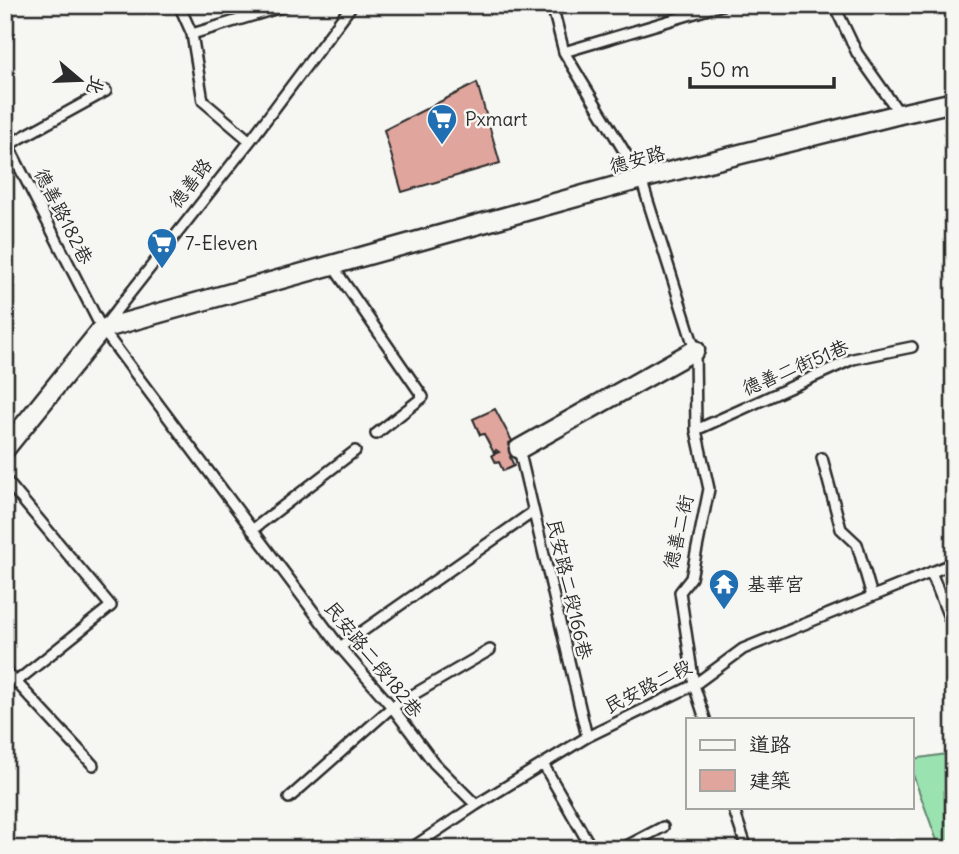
<svg xmlns="http://www.w3.org/2000/svg" width="959" height="854" font-family="Delius,'LXGW WenKai TC',sans-serif">
<style>
.green{fill:#9ae2b0;stroke:#62866e;stroke-width:2}
.building{fill:#e0a69d;stroke:#2b2b2b;stroke-width:2}
.lines{fill:none;stroke-linecap:round;stroke-linejoin:round}
.service-casing{stroke:#2b2b2b;stroke-width:14}
.minor-casing{stroke:#2b2b2b;stroke-width:23}
.service{stroke:#f6f6f2;stroke-width:9}
.minor{stroke:#f6f6f2;stroke-width:18}
.labels{text-anchor:middle;stroke-width:5;stroke-linejoin:round;paint-order:stroke}
.poi-label{font-size:19px;fill:#2b2b2b;stroke:#f6f6f2;text-anchor:start}
.street-label{font-size:19px;fill:#2b2b2b;stroke:#f6f6f2}
</style>
<rect width="100%" height="100%" fill="#f6f6f2"/>
<filter id="ink" filterUnits="userSpaceOnUse"><feTurbulence type="fractalNoise" baseFrequency=".0143" numOctaves="2"/><feDisplacementMap in="SourceGraphic" scale="14" xChannelSelector="R" yChannelSelector="G"/><feConvolveMatrix kernelMatrix="1 2 1 2 8 2 1 2 1" color-interpolation-filters="sRGB"/></filter>
<g filter="url(#ink)">
<path class="green" d="M954,753V849H940L912,772V759Z"/>
<path class="building" d="M477,83L500,163L402,192L384,130Z
M495,409L512,441L509,443L515,455L510,457L514,466L503,471L499,462L496,463L492,455L499,452L496,450L494,453L484,434L480,435L473,419Z"/>
<g class="lines">
<g class="service-casing">
<path id="service" d="M179,5L192,34L203,101L250,141
M552,5L564,52L641,179L695,350L696,430L709,489L691,578L680,592L694,685L705,719
M834,5L857,53L900,114
M192,34L288,5
M564,52L722,5
M106,91L8,145L102,329L340,647L392,707L434,763L476,805
M332,265L423,397L376,434
M105,325L250,141L352,5
M696,430L853,359L912,347
M519,449L587,737
M822,458L841,529L857,544L872,596
M5,479L111,606L16,682
M252,530L355,451
M931,572L954,630
M340,647L533,512
M5,670L93,765
M543,764L592,849
M289,798L392,707L490,650
M733,807L747,849
M410,849L476,805L587,737L694,685L743,649L954,563
M621,849L663,827"/>
</g>
<g class="minor-casing">
<path id="minor" d="M5,449L102,329L641,179L900,114L954,102
M519,449L695,350"/>
</g>
<use href="#service" class="service"/>
<use href="#minor" class="minor"/>
</g>
</g>
<defs>
<g id="supermarket-pin" transform="scale(1.575)"><path d="M0 17L-7.5 6A9.5 9.5 0 1 1 7.5 6Z" fill="#1f6fb2" stroke="#f6f6f2"/><path d="M-6-5.5h2.5l.6 2H6L4.5 2H-2.5L-4.4-4H-6ZM-1.5 3.2a1.3 1.3 0 1 0 .1 0ZM3 3.2a1.3 1.3 0 1 0 .1 0Z" fill="#fff"/></g>
<g id="temple-pin" transform="scale(1.575)"><path d="M0 17L-7.5 6A9.5 9.5 0 1 1 7.5 6Z" fill="#1f6fb2" stroke="#f6f6f2"/><path d="M0-6L5-2H3V0L6.5 2.5H4V6H1.5V3h-3V6H-4V2.5H-6.5L-3 0V-2H-5Z" fill="#fff"/></g>
</defs>
<g fill-rule="evenodd">
<use href="#supermarket-pin" x="442" y="119"/>
<use href="#supermarket-pin" x="162" y="243"/>
<use href="#temple-pin" x="724" y="584"/>
</g>
<g class="labels">
<g class="poi-label">
<text x="465" y="126">Pxmart</text>
<text x="185" y="250">7-Eleven</text>
<text x="747" y="591">基華宮</text>
</g>
<g class="street-label">
<text transform="translate(637 159) rotate(-15)" y="7">德安路</text>
<text transform="translate(190 183) rotate(-52)" y="7">德善路</text>
<text transform="translate(64 216) rotate(63)" y="7">德善路182巷</text>
<text transform="translate(795 367) rotate(-23)" y="7">德善二街51巷</text>
<text transform="translate(678 532) rotate(-77)" y="7">德善二街</text>
<text transform="translate(570 589) rotate(77)" y="7">民安路二段166巷</text>
<text transform="translate(374 659) rotate(51)" y="7">民安路二段182巷</text>
<text transform="translate(648 686) rotate(-27)" y="7">民安路二段</text>
</g>
</g>
<rect width="959" height="854" fill="none" stroke="#f6f6f2" stroke-width="28"/>
<rect x="14" y="14" width="931" height="826" fill="none" stroke="#2b2b2b" stroke-width="2.5" filter="url(#ink)"/>
<rect x="686" y="718" width="228" height="91" fill="#f6f6f2" stroke="#a5a5a2" stroke-width="2"/>
<rect x="700" y="740" width="35" height="10" fill="#f6f6f2" stroke="#a5a5a2" stroke-width="2"/>
<text x="749" y="752" font-size="21" fill="#2b2b2b">道路</text>
<rect x="700" y="770" width="35" height="21" fill="#e0a69d" stroke="#a5a5a2" stroke-width="2"/>
<text x="749" y="788" font-size="21" fill="#2b2b2b">建築</text>
<g transform="translate(80 80) rotate(109)" stroke="#f6f6f2" stroke-width="5" paint-order="stroke">
<path d="M0-5L12 26L0 18L-12 26Z" fill="#2b2b2b"/>
<text y="-10" font-size="19" font-weight="bold" text-anchor="middle" fill="#2b2b2b">北</text>
</g>
<path d="M690 77v10h144v-10" fill="none" stroke="#2b2b2b" stroke-width="3.5"/>
<text x="700" y="77" font-size="21" fill="#2b2b2b" stroke="#f6f6f2" stroke-width="5" paint-order="stroke">50 m</text>
</svg>
